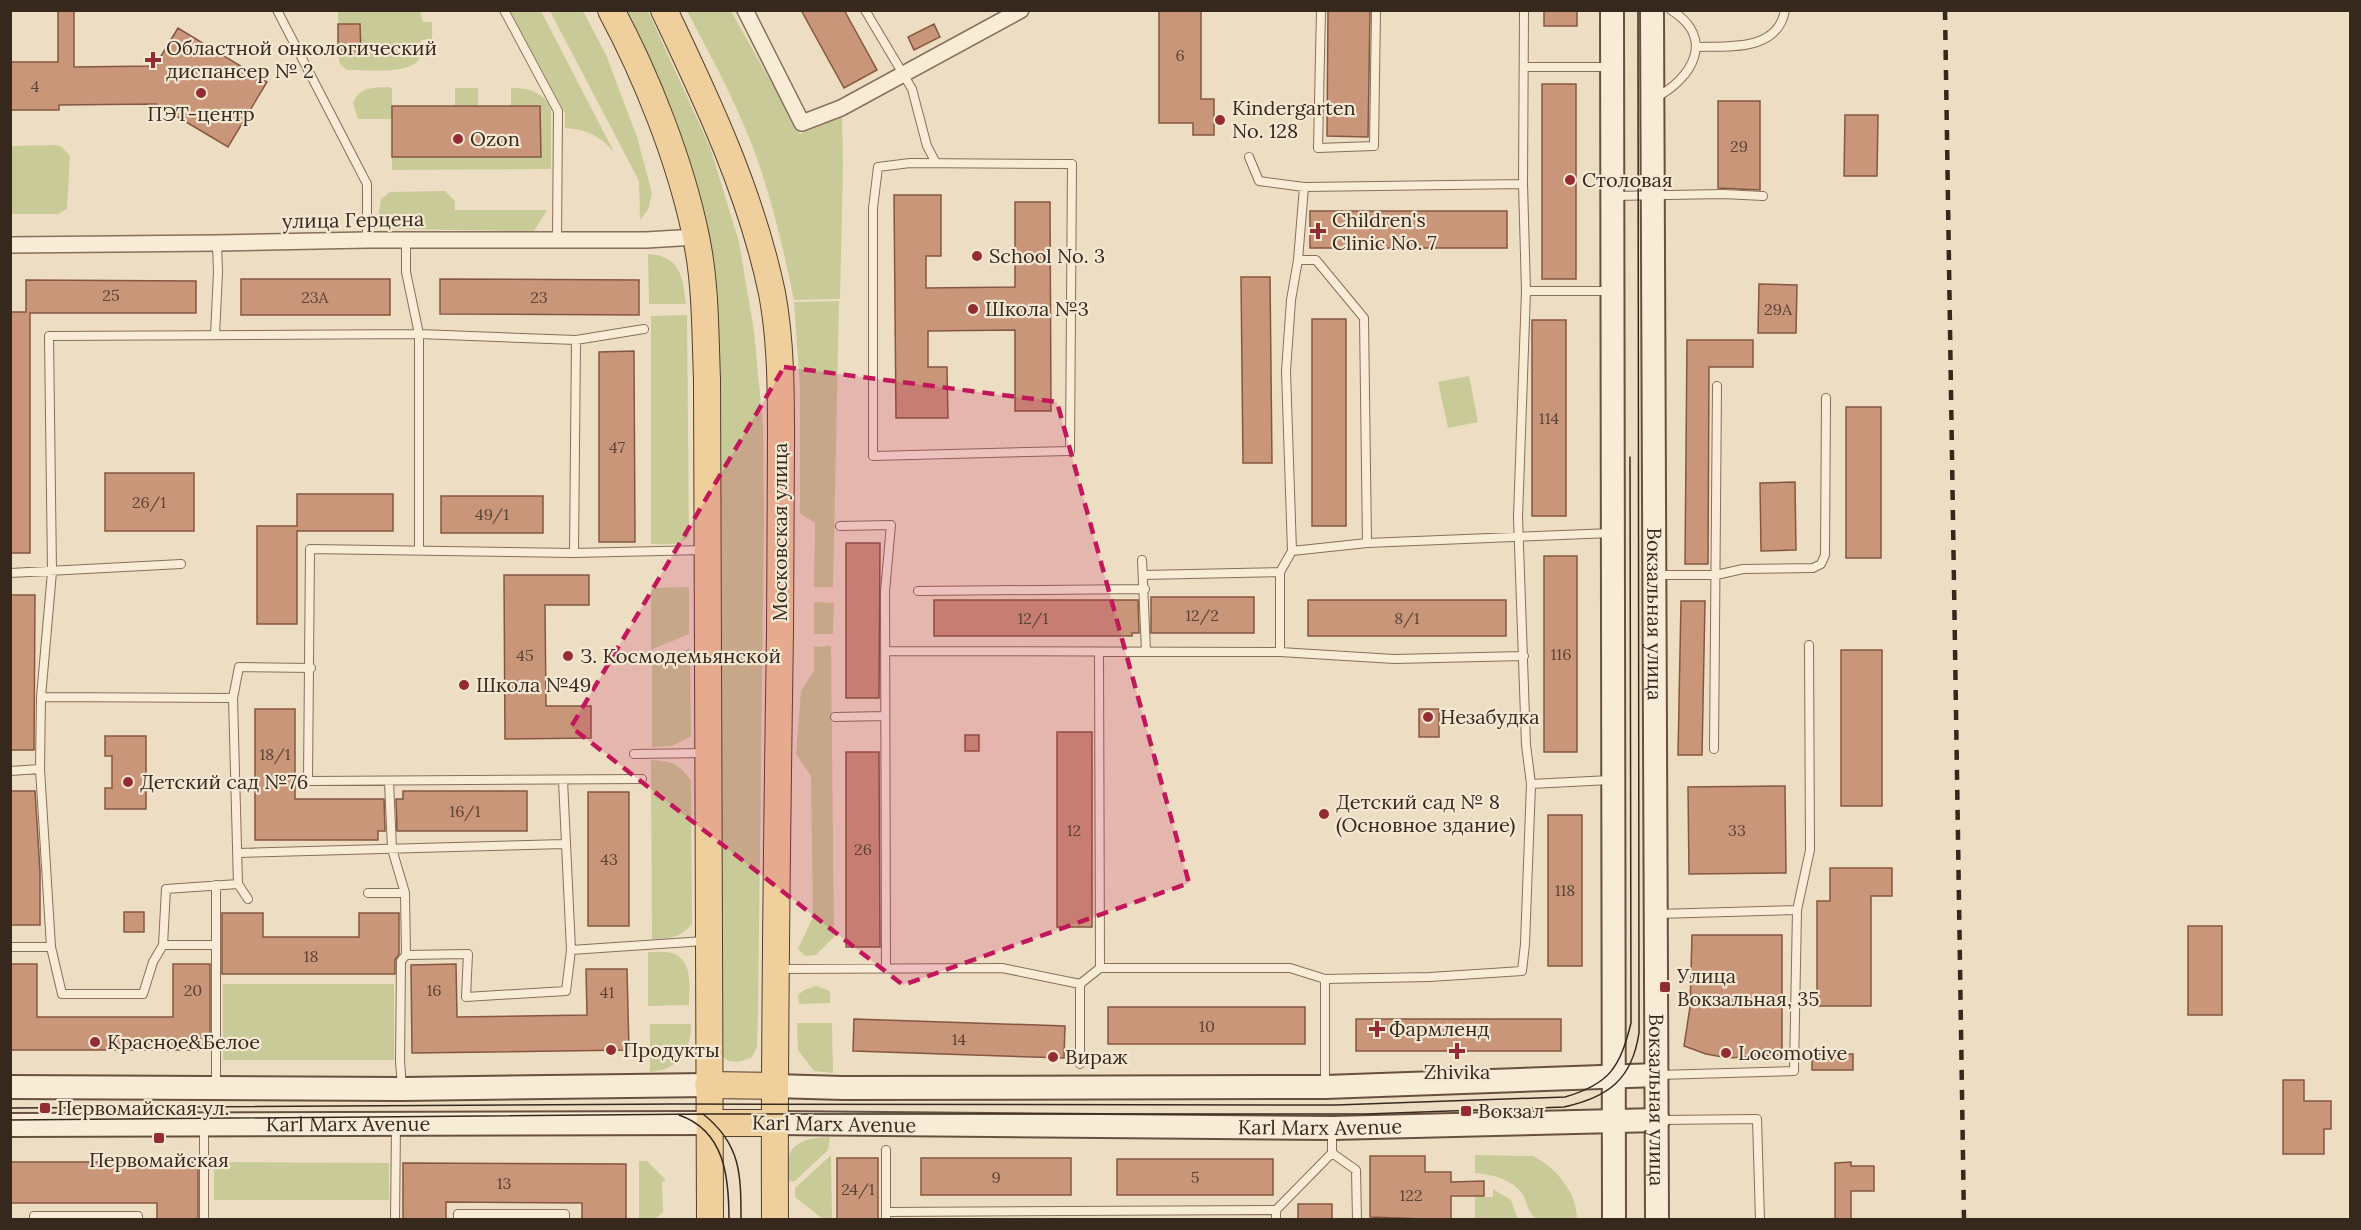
<svg xmlns="http://www.w3.org/2000/svg" width="2361" height="1230" font-family="Lora,serif">
<style>
.green{fill:#c8cb97}
.building{fill:#ca967a;stroke:#855741;stroke-width:1.5}
.lines{fill:none;stroke-linecap:round;stroke-linejoin:round}
.lane-casing{stroke:#876f5a;stroke-width:10}
.street-casing{stroke:#876f5a;stroke-width:18}
.secondary-casing{stroke:#68503e;stroke-width:26}
.primary-casing{stroke:#543e2f;stroke-width:28}
.lane{stroke:#f8ecd6;stroke-width:8}
.street{stroke:#f8ecd6;stroke-width:15}
.secondary{stroke:#f8ecd6;stroke-width:22}
.primary{stroke:#efd09c;stroke-width:26}
.tram{stroke:#37281e;stroke-width:1.5}
.rail{stroke:#37281e;stroke-width:4.5;stroke-dasharray:10 10;stroke-linecap:butt}
.marked{fill:#c2185b;fill-opacity:0.2;stroke:#c2185b;stroke-width:4.5;stroke-dasharray:12 8;stroke-linejoin:round}
.poi-dot{fill:#942c34;stroke:#f4e8d3;stroke-width:2}
.labels{text-anchor:middle;stroke-width:4.5;stroke-linejoin:round;paint-order:stroke}
.number-label{font-size:16px;fill:#5c4435}
.poi-label{font-size:20px;fill:#37281e;stroke:#f4e8d3;text-anchor:start}
.street-label{font-size:20px;fill:#37281e;stroke:#f4e8d3}
</style>
<rect width="100%" height="100%" fill="#eddec3"/>
<path class="green" d="M338,11H420L423,22H432V39L421,40C421,46 422,53 419,59C410,75 364,70 347,70L340,64L338,55L361,54L360,25L338,24Z
M510,11H541L614,152C600,136 586,129 565,128V113Z
M550,11H583L606,55L637,137L652,193L648,210L640,220L639,181Z
M627,11H648L710,147L739,242L754,331L763,427L764,513L758,1016L757,1047L752,1057C737,1064 725,1065 718,1049L721,513L720,376L715,291L689,162L664,91Z
M687,11H731L800,134L842,117L843,165L840,299L794,300C785,257 775,213 761,170C743,115 714,62 687,11Z
M389,87L392,89V119H358L353,103C360,86 373,88 389,87Z
M455,88H478V106H455Z
M511,88C530,88 540,91 551,107V169L392,170V157H540V107L511,106Z
M56,145L62,147L70,156L67,209L58,214H11V146Z
M445,191L455,201V210H547L534,231L389,229L378,217L381,199L390,192Z
M648,254C680,256 683,276 686,304H649Z
M839,301L833,587H814L815,523L800,513V388L794,302Z
M687,315L689,536C680,547 664,544 651,544V316Z
M1469,376L1478,422L1448,428L1438,382Z
M689,587V634L651,650V588Z
M814,602L834,603L833,634H814Z
M831,646L834,937L816,955L805,956L798,949L813,917L811,776L796,754L801,691L814,671V647Z
M690,648L691,736L672,746L652,747V665Z
M651,760C671,761 680,764 691,781L692,924C680,938 669,939 652,939Z
M648,952C655,952 665,951 672,953C694,960 689,988 689,1005L648,1006Z
M223,984H394V1060H223Z
M816,986L830,991V1003L799,1004L798,995L804,990Z
M797,1023H832L833,1073L814,1071L798,1050Z
M650,1024H691C691,1052 678,1070 650,1072Z
M830,1137L828,1150L795,1181L782,1182C786,1147 796,1138 830,1137Z
M831,1155L832,1219H823L795,1197V1188Z
M1475,1155L1533,1156C1556,1168 1577,1192 1577,1219C1569,1220 1547,1222 1539,1220C1529,1216 1528,1206 1524,1197C1517,1181 1492,1174 1475,1173Z
M639,1161H647L666,1180L662,1182L663,1212L655,1219H639Z
M214,1162L389,1163V1200H214Z
M1493,1189L1511,1200L1518,1219H1475V1197H1493Z"/>
<path class="building" d="M58,10H74V67L155,66L178,28L267,82L228,147L156,104L59,105V110H10V62H58Z
M801,10H844L877,70L844,88Z
M1159,10H1201V99H1214V135H1193V123H1159Z
M1328,10H1370L1368,137L1327,136Z
M1544,10H1577V26H1544Z
M338,24H360L361,54L338,55Z
M934,24L940,37L914,50L908,37Z
M1542,84H1576V279H1542Z
M1718,101H1760V190L1718,188Z
M392,106H540L541,157H392Z
M1845,115H1878L1877,176H1844Z
M894,195H941V256H926V288L1015,287V202H1050L1051,411H1015V330L928,331V367H947L948,418H896Z
M1310,211H1507V248H1310Z
M1241,277H1270L1272,463H1243Z
M241,279H390V315H241Z
M440,279L639,280V315L440,314Z
M26,280L196,281V313H30V553H10V312H26Z
M1759,284L1797,285L1796,333H1758Z
M1312,319H1346V526H1312Z
M1532,320H1566V516H1532Z
M1687,340H1753V367H1709L1708,564H1685Z
M634,351L635,542H599V352Z
M1846,407H1881V558H1846Z
M105,473H194V531H105Z
M1795,482L1796,550L1761,551L1760,483Z
M297,494H393V531H297V624H257V526H297Z
M441,496H543V533H441Z
M846,543H880L879,698H846Z
M1544,556H1577V752H1544Z
M504,575H589V605H545L546,706H591V738L505,739Z
M10,595H35L34,750H10Z
M1151,597H1254V633H1151Z
M934,600H1138L1139,633H1132V636H934Z
M1308,600H1506V636H1308Z
M1681,601H1705L1702,755H1678Z
M1841,650H1882V806H1841Z
M255,709H295V799H384L385,831H378V840H255Z
M1419,709H1439V737H1419Z
M1057,732H1092V927H1057Z
M965,735H979V751H965Z
M105,736H146V809H105V788H112V756H105Z
M846,752H879L880,947H846Z
M1785,786L1786,873L1689,874L1688,787Z
M10,791H35L40,871V925H10Z
M403,791H527V831H397L396,799H403Z
M588,792H629V926H588Z
M1548,815H1582V966H1548Z
M1830,868H1892V896H1871V1006H1817V901H1830Z
M124,912H144V932H124Z
M222,913H263V937H359V913H399V954L395,960V974H222Z
M2188,926H2222V1015H2188Z
M1692,935H1782V1055L1728,1058L1706,1054L1684,1046L1690,1007Z
M10,964H37V1017H173V964H210V1050H10Z
M456,964L457,1017L587,1015L586,969H627L629,1050L412,1053L411,965Z
M1108,1007H1305V1044H1108Z
M854,1019L1065,1026L1064,1058L853,1051Z
M1356,1019H1561V1051H1356Z
M1812,1054H1853V1070H1812Z
M2283,1080H2304V1101H2331V1129H2324V1154H2283Z
M1370,1156H1425V1172H1451V1182L1484,1181V1196H1451V1220L1370,1217Z
M837,1158H878V1220H837Z
M921,1158H1071V1195H921Z
M1117,1159H1273V1195H1117Z
M10,1162H198V1220H157V1203H10Z
M1851,1162V1166H1874V1191H1851V1220H1835V1163Z
M403,1163L626,1164V1220H582V1203L446,1202V1220H403Z
M1298,1204H1332V1220H1298Z"/>
<g class="lines">
<g class="lane-casing">
<path id="lane" d="M277,10L367,184V240
M504,10L558,111L557,239
M865,10L912,89L927,146L936,163
M1321,10L1318,148L1374,146L1376,10
M1696,47C1728,46 1778,52 1785,10
M1525,67H1611
M1655,98C1693,78 1716,38 1671,10
M1249,157L1259,181L1304,187L1523,184
M910,163L1072,164L1070,451L873,456V208L878,167Z
M1614,196L1723,194L1763,196
M406,239V272L419,334V550
M1298,260H1316L1364,318L1367,543
M1526,291H1611
M215,335L218,272L217,243
M840,526L891,525L885,591L886,968
M1292,551L1367,543L1612,533
M574,553L576,340
M1142,560L1146,651
M10,573L181,564
M1143,575L1280,572
M1656,575H1716L1743,569L1813,568L1821,564L1825,555L1826,398
M918,591L1145,589
M885,651L1280,652L1394,659L1524,656
M1099,652L1100,968
M1280,652V572L1292,551L1286,371L1291,300L1298,260L1304,187
M41,697L233,698
M835,717L885,716
M1714,749L1717,386
M634,754L705,753
M10,771L40,769
M642,779L308,781L310,549L574,553L703,550
M563,780L571,950L704,941
M389,781L392,849L405,893L406,955L401,961L400,1061L402,1088
M1531,784L1610,780
M238,853L565,844
M368,893H405
M248,899L238,884L233,698L239,667L311,668
M1657,914L1797,910
M163,945L166,889L238,884
M216,945H163L153,962L143,994H62L51,947L40,769L41,697L52,572L49,336L419,334L576,340L644,329
M10,947H51
M406,955L468,954L466,997L566,991L571,950
M779,969L1002,968L1080,984L1100,968H1290L1325,979L1430,977L1522,971L1525,944L1531,784L1526,745L1518,517L1526,291L1523,184L1524,10
M1325,979V1086
M1080,984V1064
M1658,1075L1794,1071L1797,910L1810,850L1809,645
M216,1086V885
M1661,1120L1757,1119L1760,1220
M1332,1130V1153L1356,1170L1357,1220
M886,1150V1220
M1276,1210V1220
M886,1212L1276,1210L1332,1153
M34,1220V1216H138V1220
M204,1220V1126
M395,1220L396,1125
M458,1220V1214H565V1220"/>
</g>
<g class="street-casing">
<path id="street" d="M745,10L802,123L841,108L1021,10
M10,245L217,243L367,240H646L696,237"/>
</g>
<g class="secondary-casing">
<g id="secondary">
<path d="M1612,10L1614,1220"/>
<path id="s1" d="M1652,10L1657,1220"/>
<path d="M774,1086L843,1088L1325,1087L1657,1075"/>
<path d="M10,1087L402,1089L708,1085"/>
<path id="s2" d="M774,1123L1332,1128L1658,1120"/>
<path id="s3" d="M10,1125L710,1123"/>
</g>
</g>
<g class="primary-casing">
<path id="primary" d="M611,10C647,77 681,163 696,237C706,284 705,332 707,379L710,1220
M664,10C708,102 751,193 772,293C781,341 781,392 781,440C781,504 780,568 780,632C777,828 774,1024 775,1220
M708,1085L774,1086
M710,1123H774"/>
</g>
<use href="#lane" class="lane"/>
<use href="#street" class="street"/>
<use href="#secondary" class="secondary"/>
<use href="#primary" class="primary"/>
<path class="tram" d="M10,1108L675,1104L1336,1105L1565,1097C1610,1084 1620,1067 1631,1023L1630,457
M703,1114C741,1144 741,1174 741,1220
M679,1115C725,1131 729,1177 729,1220
M10,1120L703,1114H1366L1564,1107C1609,1097 1632,1079 1639,1033L1638,10"/>
<path class="rail" d="M1945,10L1964,1220"/>
</g>
<path class="marked" d="M784,367L1057,402L1189,883L903,985L571,727Z"/>
<g class="poi-dot">
<path d="M150 51h6v6h6v6h-6v6h-6v-6h-6v-6h6z"/>
<circle cx="201" cy="93" r="6"/>
<circle cx="1220" cy="120" r="6"/>
<circle cx="458" cy="139" r="6"/>
<circle cx="1570" cy="180" r="6"/>
<path d="M1315 222h6v6h6v6h-6v6h-6v-6h-6v-6h6z"/>
<circle cx="977" cy="256" r="6"/>
<circle cx="973" cy="309" r="6"/>
<circle cx="568" cy="656" r="6"/>
<circle cx="464" cy="685" r="6"/>
<circle cx="1428" cy="717" r="6"/>
<circle cx="128" cy="782" r="6"/>
<circle cx="1324" cy="814" r="6"/>
<rect x="1659" y="981" width="12" height="12" rx="3"/>
<path d="M1374 1020h6v6h6v6h-6v6h-6v-6h-6v-6h6z"/>
<circle cx="95" cy="1042" r="6"/>
<circle cx="611" cy="1050" r="6"/>
<path d="M1454 1042h6v6h6v6h-6v6h-6v-6h-6v-6h6z"/>
<circle cx="1726" cy="1053" r="6"/>
<circle cx="1053" cy="1057" r="6"/>
<rect x="39" y="1102" width="12" height="12" rx="3"/>
<rect x="1460" y="1105" width="12" height="12" rx="3"/>
<rect x="153" y="1132" width="12" height="12" rx="3"/>
</g>
<g class="labels">
<g class="number-label">
<text x="1180" y="61">6</text>
<text x="35" y="92">4</text>
<text x="1739" y="152">29</text>
<text x="111" y="301">25</text>
<text x="315" y="303">23А</text>
<text x="539" y="303">23</text>
<text x="1778" y="315">29А</text>
<text x="1549" y="424">114</text>
<text x="617" y="453">47</text>
<text x="149" y="508">26/1</text>
<text x="492" y="520">49/1</text>
<text x="1202" y="621">12/2</text>
<text x="1033" y="624">12/1</text>
<text x="1407" y="624">8/1</text>
<text x="1561" y="660">116</text>
<text x="525" y="661">45</text>
<text x="275" y="760">18/1</text>
<text x="465" y="817">16/1</text>
<text x="1074" y="836">12</text>
<text x="1737" y="836">33</text>
<text x="863" y="855">26</text>
<text x="609" y="865">43</text>
<text x="1565" y="896">118</text>
<text x="311" y="962">18</text>
<text x="193" y="996">20</text>
<text x="434" y="996">16</text>
<text x="607" y="998">41</text>
<text x="1207" y="1032">10</text>
<text x="959" y="1045">14</text>
<text x="996" y="1183">9</text>
<text x="1195" y="1183">5</text>
<text x="504" y="1189">13</text>
<text x="858" y="1195">24/1</text>
<text x="1411" y="1201">122</text>
</g>
<g class="poi-label">
<text x="166" y="55">Областной онкологический<tspan x="166" dy="23">диспансер № 2</tspan></text>
<text x="1232" y="115">Kindergarten<tspan x="1232" dy="23">No. 128</tspan></text>
<text x="201" y="121" text-anchor="middle">ПЭТ-центр</text>
<text x="470" y="146">Ozon</text>
<text x="1582" y="187">Столовая</text>
<text x="1332" y="227">Children's<tspan x="1332" dy="23">Clinic No. 7</tspan></text>
<text x="989" y="263">School No. 3</text>
<text x="985" y="316">Школа №3</text>
<text x="580" y="663">З. Космодемьянской</text>
<text x="476" y="692">Школа №49</text>
<text x="1440" y="724">Незабудка</text>
<text x="140" y="789">Детский сад №76</text>
<text x="1336" y="809">Детский сад № 8<tspan x="1336" dy="23">(Основное здание)</tspan></text>
<text x="1677" y="983">Улица<tspan x="1677" dy="23">Вокзальная, 35</tspan></text>
<text x="1389" y="1036">Фармленд</text>
<text x="107" y="1049">Красное&amp;Белое</text>
<text x="623" y="1057">Продукты</text>
<text x="1738" y="1060">Locomotive</text>
<text x="1065" y="1064">Вираж</text>
<text x="1457" y="1079" text-anchor="middle">Zhivika</text>
<text x="57" y="1115">Первомайская ул.</text>
<text x="1478" y="1118">Вокзал</text>
<text x="159" y="1167" text-anchor="middle">Первомайская</text>
</g>
<g class="street-label">
<text transform="translate(353 220) rotate(-1)" y="7">улица Герцена</text>
<text transform="translate(780 532) rotate(-90)" y="7">Московская улица</text>
<text dy="7" stroke="none"><textPath href="#s1" startOffset="604">Вокзальная улица</textPath></text>
<text dy="7" stroke="none"><textPath href="#s1" startOffset="1090">Вокзальная улица</textPath></text>
<text dy="7" stroke="none"><textPath href="#s3" startOffset="338">Karl Marx Avenue</textPath></text>
<text transform="translate(834 1124) rotate(1)" y="7">Karl Marx Avenue</text>
<text dy="7" stroke="none"><textPath href="#s2" startOffset="546">Karl Marx Avenue</textPath></text>
</g>
</g>
<rect width="2361" height="1230" fill="none" stroke="#37281e" stroke-width="24"/>
</svg>
